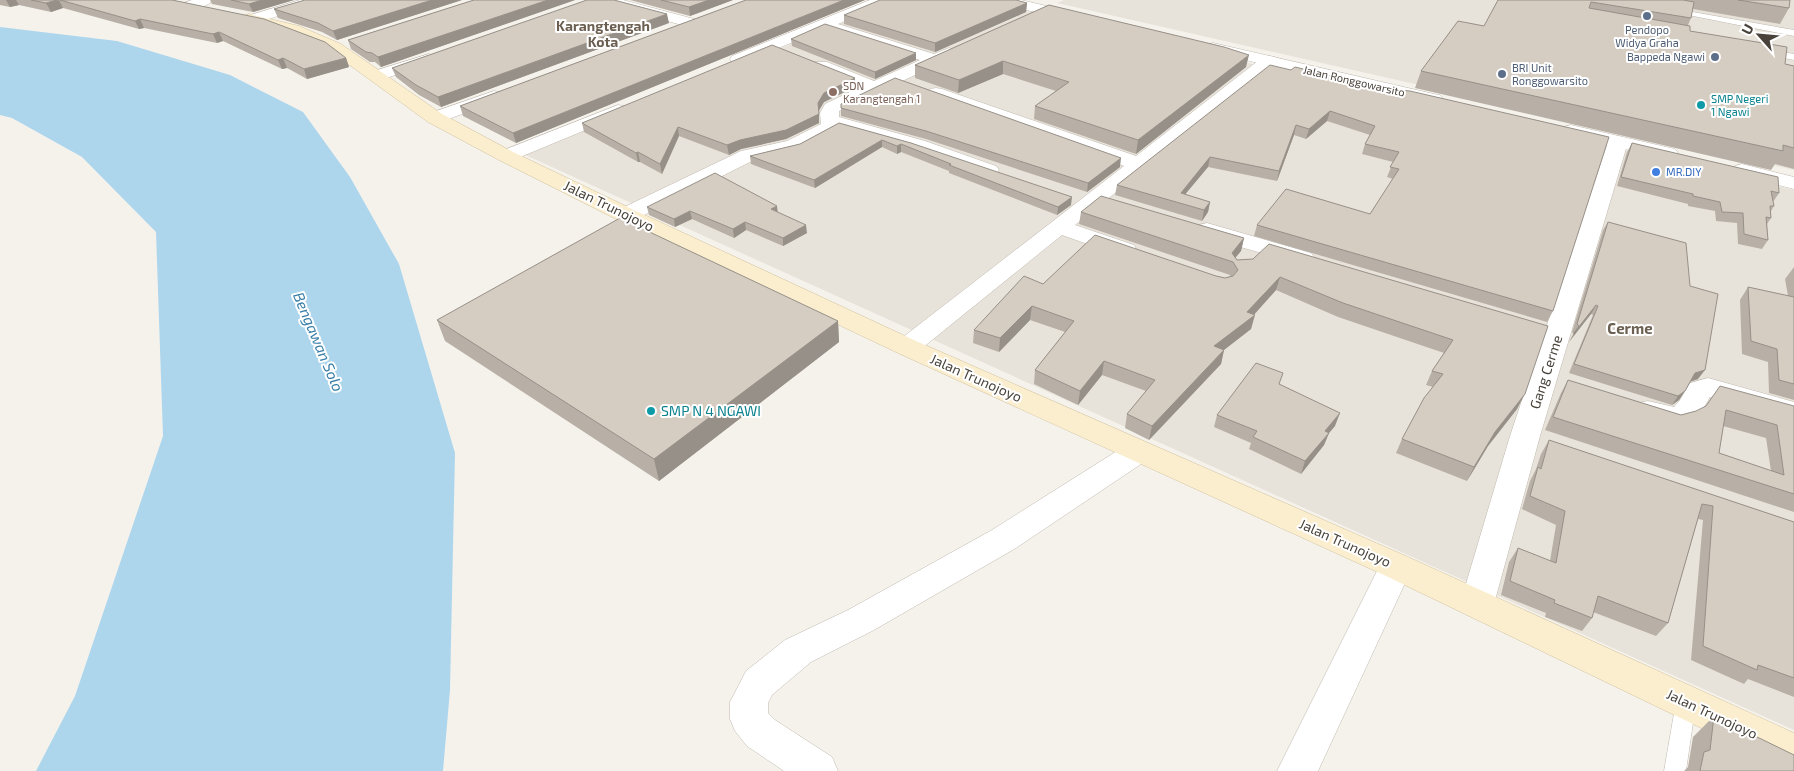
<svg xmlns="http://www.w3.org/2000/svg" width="1794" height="771" font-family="'Exo 2',sans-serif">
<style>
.residential{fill:#e8e3da}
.water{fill:#add6ed}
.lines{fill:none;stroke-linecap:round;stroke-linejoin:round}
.service-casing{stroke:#c0b9af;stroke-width:1}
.minor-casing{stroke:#c0b9af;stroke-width:1}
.tertiary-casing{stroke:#c0b9af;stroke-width:1}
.secondary-casing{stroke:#d1c29e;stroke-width:1}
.service{fill:#fff;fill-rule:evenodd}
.minor{fill:#fff;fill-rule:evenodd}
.tertiary{fill:#fff;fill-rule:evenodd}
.secondary{fill:#fbeecf;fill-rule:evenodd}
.wall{fill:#b8b0a7;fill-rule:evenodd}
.shaded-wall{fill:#969088}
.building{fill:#d6cdc2;stroke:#969088;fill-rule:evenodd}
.service-dot{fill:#5c6f8a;stroke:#fff;stroke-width:2}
.education-dot{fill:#8d6e63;stroke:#fff;stroke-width:2}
.culture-dot{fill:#0f9aa8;stroke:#fff;stroke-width:2}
.shop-dot{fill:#3f7fe0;stroke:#fff;stroke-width:2}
.labels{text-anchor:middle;stroke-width:4;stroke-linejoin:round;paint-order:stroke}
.far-service-label{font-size:11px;fill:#4e5e75;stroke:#fff}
.far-street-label{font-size:11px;fill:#49423a;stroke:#fff}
.far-education-label{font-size:11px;fill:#785e54;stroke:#fff;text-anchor:start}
.far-culture-label{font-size:11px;fill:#0d838f;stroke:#fff;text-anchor:start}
.far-shop-label{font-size:11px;fill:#366cbe;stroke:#fff;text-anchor:start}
.far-quarter-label{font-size:14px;font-weight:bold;fill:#6b5f51;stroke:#fff}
.street-label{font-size:14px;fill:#49423a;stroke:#fff}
.culture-label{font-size:14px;fill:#0d838f;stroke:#fff;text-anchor:start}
.neighbourhood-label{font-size:15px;font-weight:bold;fill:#6b5f51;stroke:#fff}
.water-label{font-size:15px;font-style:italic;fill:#367da7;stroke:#fff}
</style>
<rect width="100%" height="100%" fill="#f5f2ec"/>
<path class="residential" d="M898,0H978L1794,190V730L523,154Z
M1064,0H1794V170L1057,3Z"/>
<path class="water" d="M0,27L117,41L230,75L303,112L350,177L399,264L455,453L450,690L443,771H36L75,696L163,436L156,232L82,157L12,118L0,115Z"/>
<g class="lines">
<g class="service-casing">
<path id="service" d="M1670,8L1794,30V36L1673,12H1670Z
M1766,49L1794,54V60L1763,54V50Z
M1686,693L1693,695L1696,702L1686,771H1664L1676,702L1679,695Z"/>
</g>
<g class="minor-casing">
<path id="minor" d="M192,0H213C207,7 193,11 184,9L182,6L184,3Z
M300,0H322L320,3L252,24L247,22L244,19L247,16Z
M599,0H623L698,20L701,23L698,26L693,28L601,3Z
M870,0H890L888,3L838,24L934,54L949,48L955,50L957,53L955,56L839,111V117L925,141L996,166L999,170L996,174L989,176L982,174L911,149L839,128L800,150L754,160L634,220L626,222L618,220L615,215L618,210L741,151L787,141L821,124L820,113L825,104L860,87L815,70L813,66L815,62H827L874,81L920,60L825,29L744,62H732L730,59L732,56Z
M429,54L435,56L437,59L435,62L377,81L371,80L368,76L371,72Z
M1269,56L1275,57L1277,61L1275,65L1075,225L1134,245L1137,250L1134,255L1126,257L1118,255L1062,235L916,353L907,355L898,353L894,347L898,341L1124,166L930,97L927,93L930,89L936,88L942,89L1136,156L1263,57Z
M494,91L500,92L503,96L500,100L435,124L428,122L426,118L428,114Z
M618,105L624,106L627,110L624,114L513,160L506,162L499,160L496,156L499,152Z
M1618,136L1625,138L1628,142L1540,436L1494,604L1489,614L1477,618L1465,614L1460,604L1510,436L1608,142L1611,138Z
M1207,223L1311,253L1315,258L1311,263L1303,265L1199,235L1196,230L1199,225Z
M1708,378L1794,402V421L1710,397C1690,434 1674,428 1638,417L1634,410L1638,403L1648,401L1674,407L1680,400L1690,383Z
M1139,441L1150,444L1154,451L1150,458L1016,548L874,630L811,662L772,695L768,703V713L775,720L832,757L838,771H784L747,746L735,731L730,719V702L746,671L785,640L848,610L992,530L1128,444Z
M1396,553L1408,557L1413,566L1318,771H1277L1384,557Z"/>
</g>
<g class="tertiary-casing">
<path id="tertiary" d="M995,0H1021L1081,14L1084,17L1081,20L1076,22L997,3Z
M1213,43L1434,94L1440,95L1443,99L1440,103L1434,104L1207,51L1205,48L1207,45Z
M1571,125L1675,149L1678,153L1675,157L1668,159L1564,135L1562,131L1564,127Z
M1742,164L1794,177V189L1735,174L1732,170L1735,166Z"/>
</g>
<g class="secondary-casing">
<path id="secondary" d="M249,14L299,26L341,44L442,114L513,152L634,210L916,341L1408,557L1794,733V771L1780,766L1384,575L898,353L618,220L499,160L428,122L329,50L288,33L244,22L241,19L244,16Z"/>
</g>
<use href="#service" class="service"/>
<use href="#minor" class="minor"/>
<use href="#tertiary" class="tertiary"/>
<use href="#secondary" class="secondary"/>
</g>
<path class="wall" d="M0,0H172L346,58L349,67L307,79L287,68L282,69L223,41L217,43L144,28L139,29L63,8L51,12L19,5L10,7L0,5Z
M210,0H294L253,12L212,4Z
M462,0L337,40L322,32L278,18L274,9Z
M474,0H575L381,67L375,62H370L351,49L348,40Z
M630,0H733L690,16Z
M746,0H865L516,143L463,116L460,106Z
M1498,0H1790L1789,8L1780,24L1693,9L1691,18L1688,25L1690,31L1785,64L1794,66V169L1775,164L1771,170L1415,88L1421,71L1484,26Z
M1027,3L1026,12L935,52L844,24V15Z
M1049,5L1246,67L1136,154L1034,119L1035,106L1056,91L1003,74L958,93L915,78V65Z
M669,23L441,107L419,95L396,77L392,68Z
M791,39L916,60L875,79L792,46Z
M1291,70L1397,92L1553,311L1547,322L1254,236L1257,225L1370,214L1393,179L1387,177L1393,162L1362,154L1365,144L1370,135L1327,121L1306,139L1294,135L1277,181L1208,167L1185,194L1210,202L1208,212L1202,221L1115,195L1117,185Z
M855,87L824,102L818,112L819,123L786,139L741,149L729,155L679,136L662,174L640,162H638L584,132L582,123Z
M841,104L1120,167L1087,192L926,139L841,116Z
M839,123L911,143L1071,205L1057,215L949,173V171L901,152L897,154L882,147L815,188L751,164L750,156L800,144Z
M1632,143L1779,193L1773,202L1774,206L1771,211V218L1767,224L1768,240L1762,249L1738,244L1737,223L1716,221L1715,211L1688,206V204L1617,186L1627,152Z
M647,207L777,212L807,233L783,246L746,230L734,238L692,219L675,227L649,215Z
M1081,212L1244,238L1241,251L1235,257L1237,260L1548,326L1517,409L1488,446L1467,481L1396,453L1402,439L1433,387L1426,385L1432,371L1444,353L1338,317L1276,290L1254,315L1251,329L1224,350L1221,364L1149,440L1125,428L1127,414L1146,391L1102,375L1078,405L1034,384L1035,370L1065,332L1030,320L999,352L973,343L974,330L1043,284L1216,276L1225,278L1230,276V275L1079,224Z
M1608,222L1698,379L1690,382L1679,400L1672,405L1569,373L1593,315L1591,314L1569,342L1574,335L1572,332L1603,230Z
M1794,267V400L1769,393L1768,362L1742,354L1740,300L1748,287L1788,296L1785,279Z
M437,320L838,321L839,342L659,481L445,341Z
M1283,373L1279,384L1335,426L1329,433L1324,445L1301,474L1249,449L1251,443L1214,427L1217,415Z
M1568,380L1681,415L1696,411L1794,406V512L1545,430L1561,393ZM1723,426L1766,438L1771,471L1719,453Z
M1549,440L1794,522V697L1748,679L1744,684L1691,660L1703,520L1698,519L1668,623L1656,636L1593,612L1592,618L1582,631L1545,617L1546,613L1501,595L1509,562L1518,548L1550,561L1556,525L1522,509L1530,481L1536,469L1541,454Z
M1714,716L1794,771H1684L1688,767L1693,737Z"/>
<path class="shaded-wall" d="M6,0H16L19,5L10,7Z
M59,0L63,8L51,12L46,3Z
M262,0H294L253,12L249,4Z
M432,0H462L337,40L333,31Z
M548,0H575L381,67L378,57Z
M709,0H733L690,16L689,7Z
M844,0H865L516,143L513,133Z
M1027,3L1026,12L935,52V43Z
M667,14L669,23L441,107L438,97Z
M140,19L144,28L139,29L135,21Z
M219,32L223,41L217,43L213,34Z
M916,53V60L875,79V72Z
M1249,55L1246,67L1136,154L1138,140Z
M283,58L287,68L282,69L278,60Z
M346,58L349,67L307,79L304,69Z
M1003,61V74L958,93L959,80Z
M855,78V87L824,102L818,112V103L824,93Z
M1330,111L1327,121L1306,139L1309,129Z
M819,114V123L786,139L741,149L729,155L727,145L740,140Z
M1296,125L1294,135L1277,181L1279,171Z
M678,127L679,136L662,174L660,164Z
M882,140V147L815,188L814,180Z
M901,144V152L897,154V146Z
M638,152L640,162H638L636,153Z
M1210,157L1208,167L1178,203L1181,193Z
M1121,158L1120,167L1087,192L1088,183Z
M1072,197L1071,205L1057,215L1058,207Z
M1210,202L1208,212L1202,221L1204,210Z
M777,206L778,214L771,209Z
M690,211L692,219L675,227L674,219Z
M745,222L746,230L734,238L733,229Z
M806,225L807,233L783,246V238Z
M1244,238L1241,251L1232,262V253Z
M1280,277L1276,290L1249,320L1255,315L1251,329L1211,360L1214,346Z
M1596,305L1591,314L1569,342L1574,333Z
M1032,306L1030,320L999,352L1000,338Z
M838,321L839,342L659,481L654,459Z
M1224,350L1221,364L1149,440L1152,426Z
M1104,361L1102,375L1078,405L1080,391Z
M1705,370L1698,379L1688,382L1695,373Z
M1685,391L1679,400L1672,405L1678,396Z
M1525,394L1517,409L1488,446L1467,481L1474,467L1495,432Z
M1340,413L1335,426L1329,433L1324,445L1301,474L1305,461L1325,431Z"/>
<path class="building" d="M31,0H57L46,3Z
M60,0H172L264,19L325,42L346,58L304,69L283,58L278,60L219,32L213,34L140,19L135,21Z
M231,0H262L249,4Z
M305,0H432L333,31L318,23L274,9Z
M474,0H548L378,57L372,53L366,52L348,40Z
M587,0H614L667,14L438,97L416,85L392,68Z
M661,0H709L689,7Z
M746,0H844L513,133L460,106Z
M880,0H1016L1027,3L935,43L844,15Z
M1498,0H1683L1694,2L1691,18L1591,2L1589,8L1690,26V31L1787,47L1785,64L1794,66V148L1783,145V151L1421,71L1458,21L1484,26Z
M1738,0H1790L1789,8Z
M1049,5L1224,47L1249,55L1138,140L1035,106L1069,82L1003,61L959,80L915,65Z
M825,24L916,53L875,72L791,39Z
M772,45L855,78L824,93L818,103L819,114L786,130L740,140L727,145L678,127L660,164L638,152L636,153L582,123Z
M1270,65L1291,70L1295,67L1397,92L1400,90L1410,91L1609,137L1553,311L1257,225L1286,189L1370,214L1399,169L1390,167L1399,152L1365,144L1375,126L1330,111L1309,129L1296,125L1279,171L1210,157L1181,193L1210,202L1204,210L1117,185Z
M895,78L1121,158L1088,183L926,131L841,108V104Z
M839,123L911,143L1072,197L1058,207L949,165L951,164L901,144L897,146L882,140L814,180L750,156L800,144Z
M1632,143L1778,177L1779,193L1771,191L1774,206H1770L1771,218L1766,217L1768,240L1744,234L1743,213L1722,212L1720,202L1693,196V194L1621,177Z
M715,173L777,206L771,209L806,225L783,238L745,222L733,229L690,211L674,219L647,207Z
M1101,196L1244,238L1232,253L1237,260L1253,259L1269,244L1548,326L1525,394L1495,432L1474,467L1402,439L1424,398L1443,374L1432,371L1453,340L1343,303L1280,277L1247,312L1255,315L1214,346L1224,350L1152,426L1127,414L1155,380L1104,361L1080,391L1035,370L1074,321L1032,306L1000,338L974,330L1024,276L1043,284L1095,235L1216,276L1225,278L1233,276L1238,270L1233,262L1081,212Z
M620,218L838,321L654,459L437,320Z
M1608,222L1686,243L1690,286L1718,294L1705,370L1695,373L1685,391L1678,396L1574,364L1598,306L1596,305L1574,333L1579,326L1577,324Z
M1748,287L1794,297V384L1779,380L1777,349L1751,341Z
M1256,363L1283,373L1279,384L1340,413L1325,431L1329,433L1305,461L1253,437L1257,431L1217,415Z
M1568,380L1681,415L1696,411L1706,406L1720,386L1794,406V494L1553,417ZM1726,410L1777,425L1784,475L1719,453Z
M1549,440L1794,522V678L1758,665L1757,670L1703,646L1713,506L1702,504L1668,623L1598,596L1592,618L1554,603L1555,600L1510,581L1518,548L1556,563L1565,511L1530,496L1538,467L1541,469Z
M1714,716L1794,755V771H1700L1704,752L1710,750Z"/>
<g class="service-dot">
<circle cx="1647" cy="16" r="5"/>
<circle cx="1715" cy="57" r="5"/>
<circle cx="1502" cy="74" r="5"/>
</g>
<circle class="education-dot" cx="833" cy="92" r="5"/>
<g class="culture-dot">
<circle cx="1701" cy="105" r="5"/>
<circle cx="651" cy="411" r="5"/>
</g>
<circle class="shop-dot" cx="1656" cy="172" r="5"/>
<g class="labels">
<g class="far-service-label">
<text x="1647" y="34">Pendopo<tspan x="1647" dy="13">Widya Graha</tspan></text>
<text x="1705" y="61" text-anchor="end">Bappeda Ngawi</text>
<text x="1512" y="72" text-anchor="start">BRI Unit<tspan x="1512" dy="13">Ronggowarsito</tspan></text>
</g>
<g class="far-street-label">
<text transform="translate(1354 81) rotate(13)" y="4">Jalan Ronggowarsito</text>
</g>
<g class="far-education-label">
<text x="843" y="90">SDN<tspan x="843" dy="13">Karangtengah 1</tspan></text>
</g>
<g class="far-culture-label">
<text x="1711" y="103">SMP Negeri<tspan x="1711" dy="13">1 Ngawi</tspan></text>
</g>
<g class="far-shop-label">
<text x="1666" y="176">MR.DIY</text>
</g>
<g class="far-quarter-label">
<text x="603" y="31">Karangtengah<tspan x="603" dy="16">Kota</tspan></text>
</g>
<g class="street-label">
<text transform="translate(609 206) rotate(26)" y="5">Jalan Trunojoyo</text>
<text transform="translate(1546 372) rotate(-72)" y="5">Gang Cerme</text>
<text transform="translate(976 378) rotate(24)" y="5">Jalan Trunojoyo</text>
<text transform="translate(1345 543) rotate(24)" y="5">Jalan Trunojoyo</text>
<text transform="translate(1712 714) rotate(25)" y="5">Jalan Trunojoyo</text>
</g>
<g class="culture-label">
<text x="661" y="416">SMP N 4 NGAWI</text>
</g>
<g class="neighbourhood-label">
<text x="1630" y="334">Cerme</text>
</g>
<g class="water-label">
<text transform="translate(318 342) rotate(67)" y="5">Bengawan Solo</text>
</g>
</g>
<g transform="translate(1759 35) rotate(297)" stroke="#ffffff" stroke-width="4" paint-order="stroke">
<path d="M0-4L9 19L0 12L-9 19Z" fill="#49423a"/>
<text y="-8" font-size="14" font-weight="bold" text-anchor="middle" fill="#49423a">U</text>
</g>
</svg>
